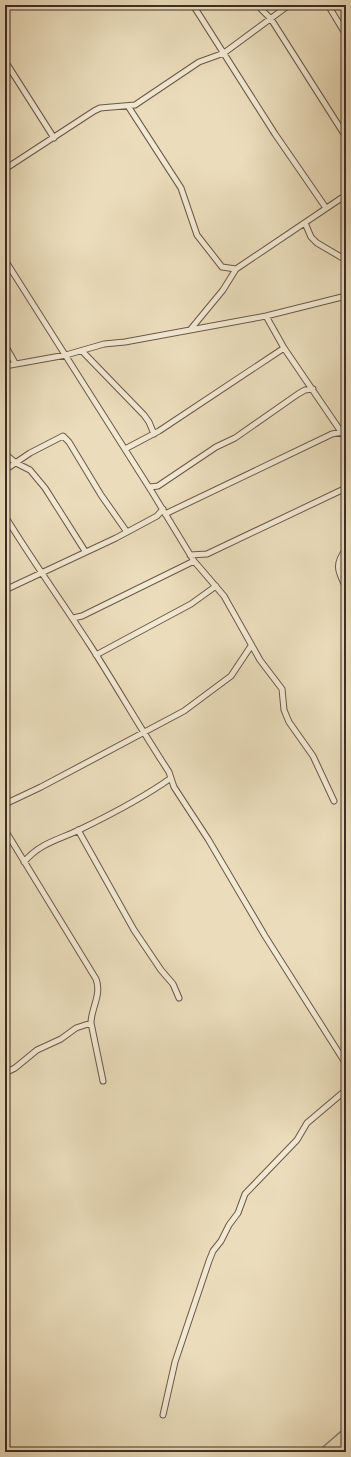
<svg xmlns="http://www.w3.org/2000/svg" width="351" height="1457" font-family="Vollkorn,serif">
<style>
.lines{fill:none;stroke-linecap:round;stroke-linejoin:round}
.stream{stroke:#75827b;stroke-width:1.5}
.minor-casing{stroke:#695849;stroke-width:7}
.minor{stroke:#f2e9d3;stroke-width:5}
</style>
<rect width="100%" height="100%" fill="#ebddbc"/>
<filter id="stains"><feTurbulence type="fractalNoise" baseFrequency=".005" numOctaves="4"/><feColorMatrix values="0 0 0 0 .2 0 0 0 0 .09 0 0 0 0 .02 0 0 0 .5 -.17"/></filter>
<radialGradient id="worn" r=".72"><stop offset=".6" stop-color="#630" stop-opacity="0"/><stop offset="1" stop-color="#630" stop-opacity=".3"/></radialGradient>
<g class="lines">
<path class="stream" d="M317,1452L346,1427"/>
<g class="minor-casing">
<path id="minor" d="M193,5L275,134L326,208
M257,5L271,19L346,137
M328,5L346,35
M5,61L54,138
M128,106L181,188L197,235L222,267L236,269
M5,169L94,111L100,108L135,105L199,62L224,53L289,5
M305,223L311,237L317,243L346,260
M5,260L152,492L194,561L224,596L260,660L282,689L284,710L289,722L313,756L334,801
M266,316L284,348L346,439
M190,330L223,290L236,269L346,195
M5,345L15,363
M82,351L144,415L149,422L154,434
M5,366L66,355L104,344L125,342L266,316L346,296
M125,449L159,431L284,348
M5,454L16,463L30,470L45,488L85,551
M5,470L30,453L63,436L69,442L101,495L127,532
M150,487L158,486L216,447L235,438L298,394L305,390L313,389
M165,514L332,434L342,432
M5,516C32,560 62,602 90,645C117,687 142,731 169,772L174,787L208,839L265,936L346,1064
M346,549C334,565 338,571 346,588
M190,555L207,554L346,488
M5,590L116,538L157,516L163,509
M73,618L82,616L194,561
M96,655L191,604L216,586
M5,804L41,787L184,711L231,676L251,646
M5,830L96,979C102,995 91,1008 91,1023L103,1081
M78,830L134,930L161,970L173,984L179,998
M24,862C40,843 58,840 79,830C110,815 143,798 171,778
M5,1073L15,1068L37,1050L61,1039L76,1028L91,1023
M163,1415L175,1362L209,1261L213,1251L221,1241L229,1225L238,1213L245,1194L297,1140L307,1123L346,1090"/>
</g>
<use href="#minor" class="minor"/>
</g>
<rect width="351" height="1457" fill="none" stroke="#ebddbc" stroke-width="20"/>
<rect x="6" y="6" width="339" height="1445" fill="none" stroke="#3e2c23" stroke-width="2"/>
<rect x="10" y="10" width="331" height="1437" fill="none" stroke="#3e2c23"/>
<rect width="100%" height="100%" filter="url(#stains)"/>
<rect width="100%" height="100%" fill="url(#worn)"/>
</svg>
